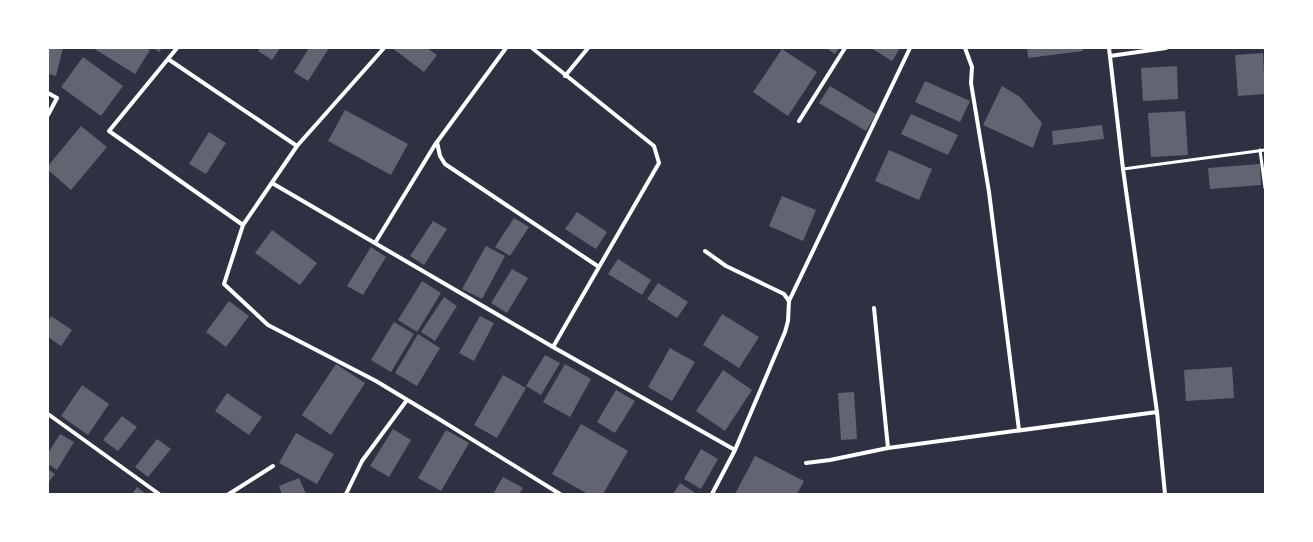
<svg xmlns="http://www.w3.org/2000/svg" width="1313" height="542" font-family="'Work Sans',sans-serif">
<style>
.building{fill:#626471}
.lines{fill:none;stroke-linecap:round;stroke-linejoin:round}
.service{stroke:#fff;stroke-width:3}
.minor{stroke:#fff;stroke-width:4}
</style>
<rect width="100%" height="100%" fill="#2d3142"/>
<path class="building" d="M48,48H63L56,76L48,74Z
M93,48H146L150,50L135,74Z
M153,48H162L159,52Z
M261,48H280L272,60L258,51Z
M309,48H329L308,81L294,72Z
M392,48H427L437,55L424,72Z
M826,48H839L835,54Z
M871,48H900L892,61Z
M1027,48H1083V51L1028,58Z
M782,49L817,72L788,116L753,92Z
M1263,53L1265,94L1238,96L1235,55Z
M83,57L123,86L101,116L61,87Z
M1177,66L1178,99L1143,101L1141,68Z
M925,81L970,101L960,122L915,102Z
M830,86L876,114L866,131L819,103Z
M1002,86L1020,97L1042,123L1033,148L983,125Z
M345,110L408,144L391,175L328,141Z
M1185,111L1188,155L1151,157L1148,113Z
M911,114L958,135L948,155L901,134Z
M1102,125L1104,139L1053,145L1052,131Z
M81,126L107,147L71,190L48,170V166Z
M209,132L226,143L206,174L189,164Z
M889,150L932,169L919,200L875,181Z
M1260,164L1261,185L1210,189L1208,168Z
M782,196L816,210L803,241L769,226Z
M577,212L607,232L596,249L565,229Z
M514,218L529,227L510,256L495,247Z
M433,221L447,229L424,265L410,256Z
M272,230L317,263L300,285L255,253Z
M486,246L505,256L482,299L462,289Z
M371,247L386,257L363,295L347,286Z
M618,259L651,280L642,295L608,274Z
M512,269L528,278L507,313L491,303Z
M422,281L441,293L417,332L398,320Z
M658,283L688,302L677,318L647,299Z
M444,297L457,306L435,341L421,332Z
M229,301L249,316L226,347L206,332Z
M722,314L759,337L739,368L703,345Z
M51,316L72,330L61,346L48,337V321Z
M480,316L494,323L474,361L459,353Z
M394,322L414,334L391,372L371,360Z
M418,334L440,348L417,386L395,373Z
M670,348L695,362L672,401L648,387Z
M545,355L560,363L541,395L526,386Z
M336,364L365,383L331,435L302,415Z
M565,364L591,379L570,417L543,402Z
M1232,367L1234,398L1186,401L1184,370Z
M723,370L752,390L725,431L696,411Z
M503,375L526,388L497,438L474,425Z
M82,385L109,404L88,435L61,416Z
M616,390L635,401L615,433L597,422Z
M854,392L857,439L841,440L838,393Z
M227,393L262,417L249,435L215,411Z
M122,416L137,427L118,451L103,440Z
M581,424L628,451L603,494H588L552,474Z
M393,429L411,440L389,477L370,466Z
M446,430L469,443L441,491L418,478Z
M296,433L334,454L317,484L279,463Z
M60,434L74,442L57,470L48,464V453Z
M157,439L171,449L148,477L135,467Z
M701,449L718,459L701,489L684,479Z
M755,456L804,481L797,494H735Z
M48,469L55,474L48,483Z
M503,477L523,488L519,494H493Z
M299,478L306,494H282L279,486Z
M680,483L697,494H673Z
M137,487L146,494H132Z"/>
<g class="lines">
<path class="service" d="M1260,150L1265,188
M1123,169L1265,150"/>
<path class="minor" d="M177,48L109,131L243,225
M384,48L297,146L243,225L224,284L268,325L376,381L439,419L560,494
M506,48L437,142L440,156L445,164L599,267L553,347
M532,48L654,146L659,163L599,267
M965,48L972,67L971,83L989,192L1019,430
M1109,48L1123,169L1157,412L1165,494
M1110,56L1166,48
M168,59L297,146
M565,76L588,48
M48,93L57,98L48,115
M799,121L845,48
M272,183L553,347L735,450
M375,243L436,143
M705,251L726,266L784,294L789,301L788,321L785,332L735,450L712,494
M789,301L910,48
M874,308L888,448
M48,414L159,494
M806,463L830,460L888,448L1157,412
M229,494L273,466
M346,494L362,461L407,400"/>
</g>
<rect width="1313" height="542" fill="none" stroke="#ffffff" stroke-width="98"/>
</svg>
